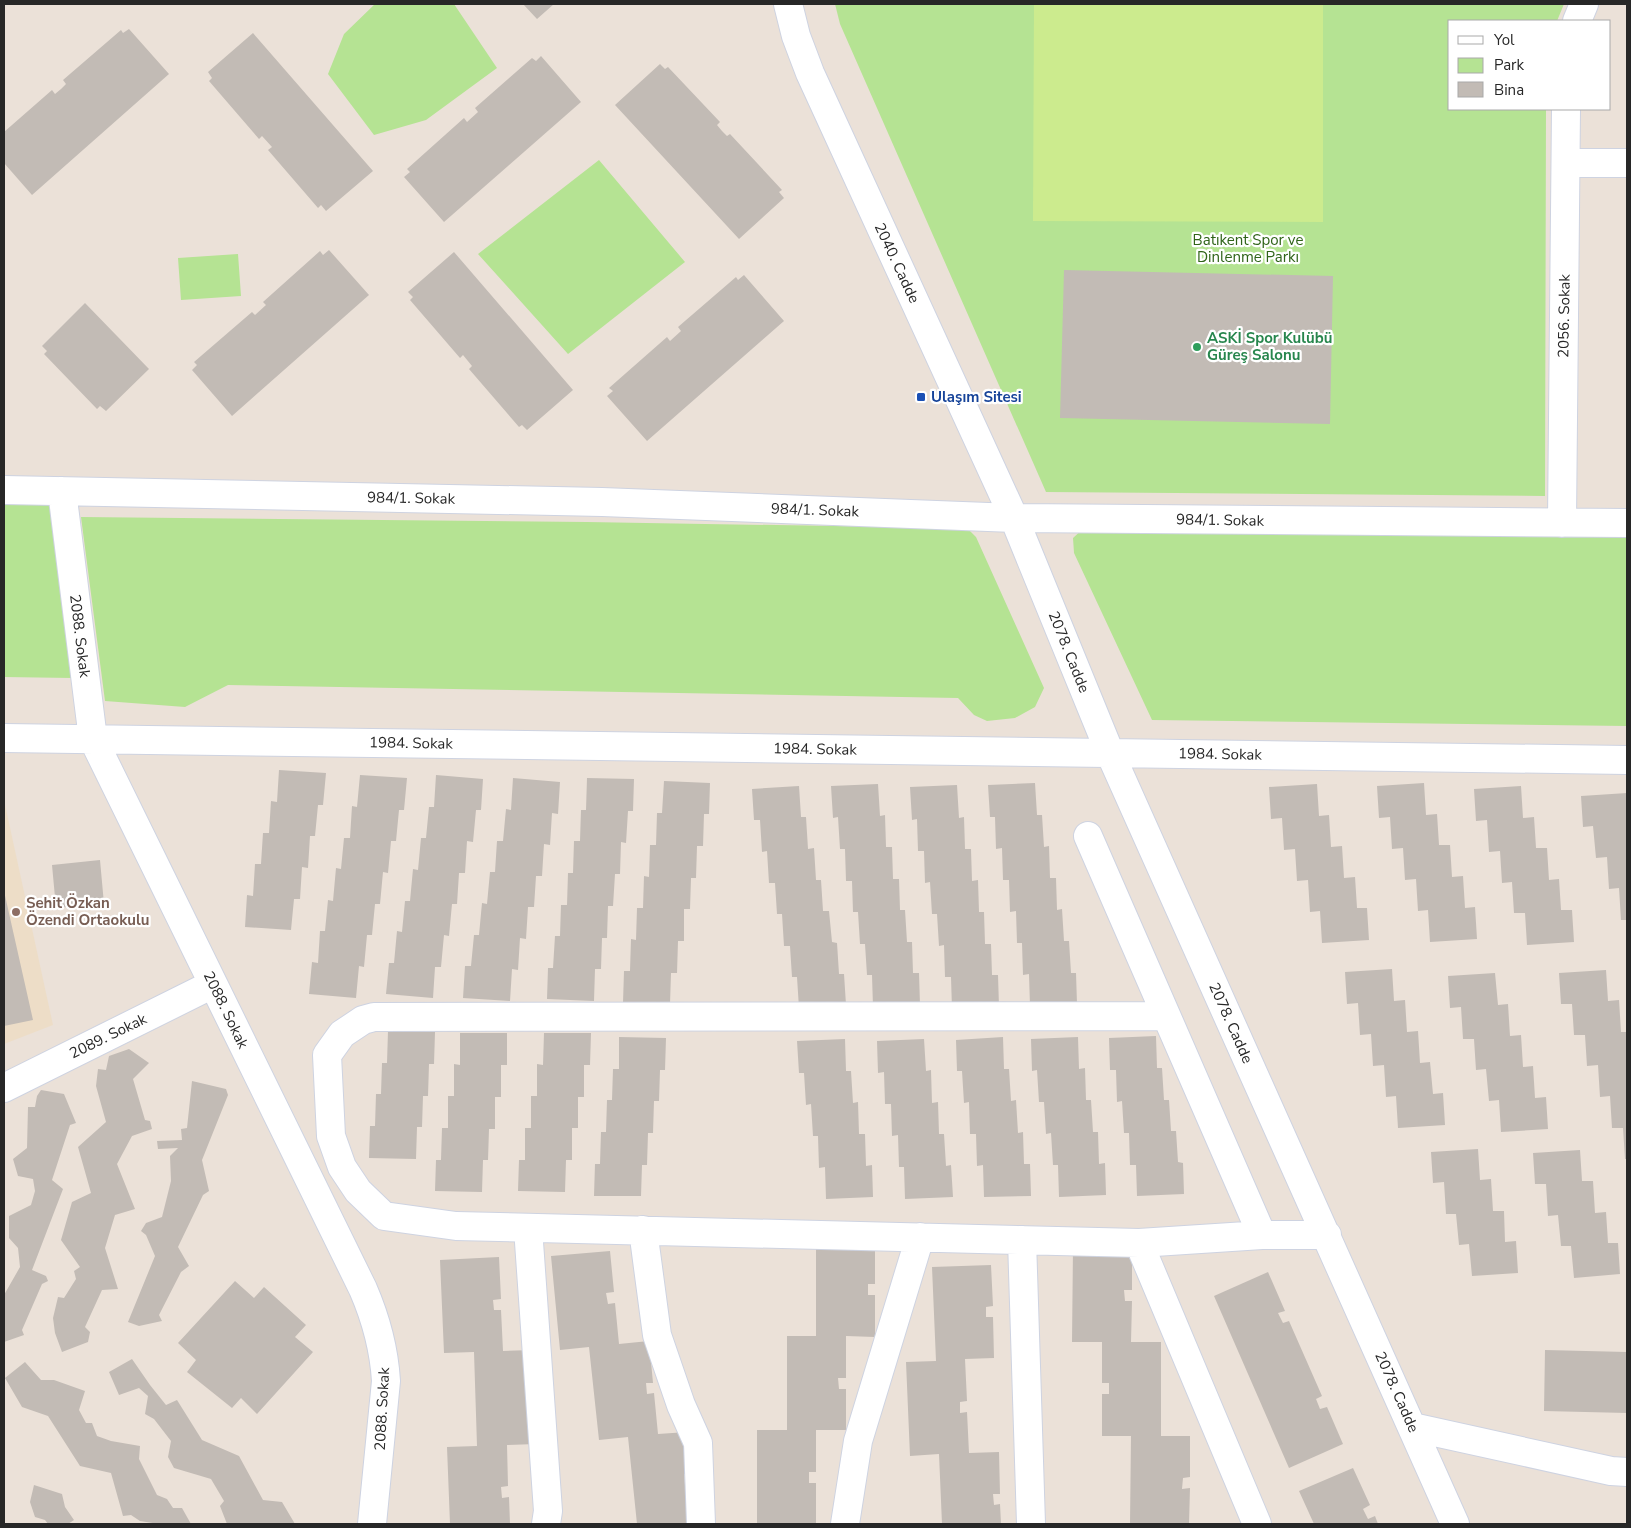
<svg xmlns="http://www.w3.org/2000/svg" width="1631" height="1528" font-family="'Nunito Sans',sans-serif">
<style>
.education{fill:#edddc7}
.green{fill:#b5e393}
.pitch{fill:#cceb8e}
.building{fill:#c2bbb5}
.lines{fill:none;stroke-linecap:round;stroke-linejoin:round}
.minor-casing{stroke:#ced3e1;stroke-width:30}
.minor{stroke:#fff;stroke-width:28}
.leisure-dot{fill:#2e9e5b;stroke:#fff;stroke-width:2}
.transit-dot{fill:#1a4fb4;stroke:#fff;stroke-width:2}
.education-dot{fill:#8d6e63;stroke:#fff;stroke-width:2}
.labels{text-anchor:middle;stroke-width:4.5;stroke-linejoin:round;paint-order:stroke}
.park-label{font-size:15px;fill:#2f6418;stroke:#fff}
.street-label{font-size:15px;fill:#272727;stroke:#fff}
.leisure-label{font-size:15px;font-weight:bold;fill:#27864d;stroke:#fff;text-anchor:start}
.transit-label{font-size:15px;font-weight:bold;fill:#164399;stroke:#fff;text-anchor:start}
.education-label{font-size:15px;font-weight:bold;fill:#785e54;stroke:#fff;text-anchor:start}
</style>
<rect width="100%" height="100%" fill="#ebe1d8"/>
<path class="education" d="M4,800L53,1025L4,1044Z"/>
<path class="green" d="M375,4H454L497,68L426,120L374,135L328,74L344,34Z
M835,4H1564L1557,21H1450V109H1546L1545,496L1046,492L840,24Z
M599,160L685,262L568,354L478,254Z
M238,254L241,296L181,300L178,258Z
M4,504H51L73,678L4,677Z
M81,517L587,522L956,528L969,530L976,537L1044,688L1035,707L1015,718L987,721L974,715L958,698L228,685L185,707L105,701Z
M1085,527H1627V726L1152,720L1074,553L1073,538Z"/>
<path class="pitch" d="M1034,4H1323V222L1033,221Z"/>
<path class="building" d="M523,4H554L537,19Z
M129,29L169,74L32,195L4,163V132L52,90L55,94L61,89L66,84L63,80L121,30L123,33Z
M253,33L373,171L326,211L321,205L318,208L268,150L272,147L262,136L259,139L209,81L212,78L208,72Z
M541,56L581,102L444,222L404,177L410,172L407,169L464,118L467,122L478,112L475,108L532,58L536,61Z
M660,64L665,69L668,67L720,122L717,125L722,131L727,136L730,134L782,190L779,192L784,198L739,239L615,105Z
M329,250L369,295L232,416L192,370L197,365L194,362L252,312L255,315L266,305L263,302L320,251L323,255Z
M454,252L573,390L527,430L522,425L519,427L469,369L472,366L463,355L460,358L410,300L413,297L408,292Z
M1064,270L1333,276L1330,424L1060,418Z
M744,275L784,321L647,441L607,396L613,391L609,388L667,337L670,341L681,331L678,327L736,277L738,280Z
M85,303L149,369L106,411L100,406L97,409L44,354L47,351L42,346Z
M279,770L326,773L323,805H318L315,836H310L308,868L302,867L300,899H294L291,930L245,927L247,895L253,896L255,864H261L263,833H269L271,801L277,802Z
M360,775L407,778L404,810H399L396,841H391L388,873L383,872L380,904H375L372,935H367L364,967L359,966L356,998L309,994L312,962L318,963L320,931H325L328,900L333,901L336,868L341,869L344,838H350L352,806L357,807Z
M436,775L483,779L481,810H476L473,842L467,841L465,873H459L457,904H452L449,936L444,935L441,967H435L433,998L386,994L389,963H394L397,931L402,932L405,901H410L413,869L418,870L421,838H426L429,807H434Z
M513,778L560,782L558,814L552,813L550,845L544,844L542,876H536L534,907H528L526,939L520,938L518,970L512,969L510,1001L463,998L465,966H471L474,935H479L482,903L487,904L490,872H495L497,841H503L506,809L511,810Z
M587,778L634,779L633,811H628L626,843L621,842L620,874H615L613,906H608L607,938H602L601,969H595L594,1001L547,999L548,968H553L555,936H560L561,905H567L568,873H573L574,841H580L581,810H586Z
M664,781L710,783L709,814H704L703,846H697L696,878H691L690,909H684V941H678L677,973H671L670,1004L623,1003L624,971H630L631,939L636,940L637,908H643L644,876L649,877L650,845H656L657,813H662Z
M1035,783L1037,815H1042L1044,847L1049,846L1050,878H1056L1057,910L1062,909L1064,941H1069L1071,973H1076L1077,1004L1030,1006L1029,974L1023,975L1022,943H1017L1016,911L1010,912L1009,880H1003L1002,848L996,849L995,817H990L988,785Z
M1424,783L1426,815L1437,814L1439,845H1450L1452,877L1463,876L1465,908L1475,907L1477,939L1430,942L1428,910L1418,911L1416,879L1405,880L1403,848L1392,849L1390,817L1379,818L1377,786Z
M878,784L880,816L885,815L886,847H892L893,879H899L900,910H905L907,942H912L913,973H919L920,1005L873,1007L872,975H867L865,944H860L858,912H853L852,881H846L845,849H840L838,817L833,818L831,786Z
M1317,784L1319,816L1329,815L1331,847L1342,846L1344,878L1355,877L1357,908H1367L1369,940L1322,943L1320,911L1310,912L1308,880L1297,881L1295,849L1284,850L1282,818L1271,819L1269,787Z
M957,785L959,818L964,817L965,849H971L972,881L978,880L979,912H984L985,944H991L992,975H998L999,1007L952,1009L951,977H945L944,945L939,946L937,914H932L930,882L925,883L924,851H918L917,819L912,820L910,787Z
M799,786L801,817H806L808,849L814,848L816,880H821L823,911H829L832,942L837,943L839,974H844L846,1005L799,1008L797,977H792L790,946H784L782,914H777L775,883H769L767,851L762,852L760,820H754L752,789Z
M1521,786L1523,818L1534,817L1536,848H1547L1549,880L1559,879L1561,910H1572L1574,942L1527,945L1525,913H1514L1512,882L1502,883L1500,851L1489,852L1487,820L1476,821L1474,789Z
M1627,793V920H1621L1619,888L1609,889L1607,857L1596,858L1593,826L1583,827L1581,796Z
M100,860L104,904L56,908L52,865Z
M4,891L33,1020L4,1026Z
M1392,969L1394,1001L1405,1000L1407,1032L1418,1031L1420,1063L1430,1062L1433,1094L1443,1093L1445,1125L1398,1128L1396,1096L1386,1097L1384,1065L1373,1066L1371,1034L1360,1035L1358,1003L1347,1004L1345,972Z
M1606,970L1608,1001L1619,1000L1621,1032H1627V1159H1625L1623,1128H1612L1610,1096L1600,1097L1598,1065L1587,1066L1585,1035H1574L1572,1004H1561L1559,973Z
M1495,973L1498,1005L1508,1004L1510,1036L1521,1035L1523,1067L1533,1066L1535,1098L1546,1097L1548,1129L1501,1132L1499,1100L1489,1101L1486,1069L1476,1070L1474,1039H1463L1461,1007L1450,1008L1448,976Z
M388,1031L435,1032L434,1064H429L428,1096H423L422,1127H417L416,1159L369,1158L370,1126H375L376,1094H381L382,1063H387Z
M460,1033H507V1065H501V1097H495V1129H489L488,1160H483L482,1192L435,1191L436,1160H441L442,1128H448V1096H454V1064L460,1065Z
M544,1033H591L590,1065H584V1097H578V1128H572V1160H566L565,1192L518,1191L519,1160H525V1128H531V1096H537V1064L543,1065Z
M1156,1036L1157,1068H1162L1164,1100H1169L1171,1131H1176L1178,1162L1183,1163L1184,1194L1137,1196L1136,1165H1130L1129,1133H1124L1122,1101L1117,1102L1116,1070H1110L1109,1038Z
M619,1037L666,1038L665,1070H660L659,1101H654L653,1133H648L647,1165H642L641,1196H594L595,1164H600L601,1132H606L607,1100H612L613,1069H619Z
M1003,1037L1004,1069H1009L1011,1101L1016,1100L1018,1133L1023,1132L1024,1164H1030L1031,1196L984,1197L983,1165L977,1166L976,1134H970L969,1102L964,1103L962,1071H957L956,1040Z
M1078,1037L1079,1069L1085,1068L1086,1100H1091L1093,1132H1098L1099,1164L1105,1163L1106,1195L1059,1197L1058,1165H1053L1051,1133L1046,1134L1044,1102H1039L1037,1070L1032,1071L1031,1039Z
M845,1039L846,1071H851L853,1103L858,1102L859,1134H865L866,1166L872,1165L873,1197L826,1199L825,1167L819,1168L818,1136H813L811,1104L806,1105L804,1073H799L797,1041Z
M924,1039L926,1071L931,1070L932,1103L938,1102L939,1134H944L946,1166L951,1165L953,1197L905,1199L904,1167H899L898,1135L892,1136L891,1104H885L884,1072L878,1073L877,1041Z
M129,1049L149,1063L133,1079L145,1120L150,1121L152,1129L132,1136L117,1164L135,1209L115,1215L105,1248L118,1289L102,1290L85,1327L90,1332L88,1342L62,1352L55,1333L53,1318L58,1297L64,1298L76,1279L74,1271L80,1267L61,1240L72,1202L91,1193L78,1147L106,1122L96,1086L98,1069L106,1070L109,1056Z
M192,1081L226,1089L228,1095L202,1160L209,1191L203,1195L178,1247L189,1266L181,1272L159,1315L162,1321L139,1326L128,1322L155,1256L146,1235L141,1231L146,1223L162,1217L171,1181L170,1156L178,1148L158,1149L157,1141L182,1140L181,1129L187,1128Z
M41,1090L64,1094L76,1123L70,1125L52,1180L63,1189L32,1270L46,1276L48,1281L42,1284L22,1330L24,1335L4,1342V1295L20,1267L18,1248L9,1238V1216L31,1205L35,1191L33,1179L18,1176L13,1159L27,1148L28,1107H35L37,1096Z
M1478,1149L1480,1180L1491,1179L1493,1211H1504L1505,1242L1516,1241L1518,1273L1472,1276L1469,1244L1459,1245L1456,1214H1446L1444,1182L1433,1183L1431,1152Z
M1580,1150L1582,1181H1593L1595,1213L1606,1212L1608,1243H1618L1620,1274L1574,1278L1571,1246H1561L1558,1215L1548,1216L1546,1184H1535L1533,1153Z
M816,1243H875V1284H868V1295H875V1337L846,1336V1378H838L839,1389H846V1430H816V1472H809V1483H816V1524H757V1430H787V1336H816Z
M1073,1248H1132V1290H1124L1125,1301H1132L1131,1342H1161V1436H1190V1477L1183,1478L1182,1489L1190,1488L1189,1524H1130L1131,1436H1102V1394H1109V1383H1102V1342H1072Z
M610,1251L614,1292L606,1293L608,1304L615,1303L619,1344L649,1341L653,1383H646L647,1394L654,1393L658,1434L687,1432L691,1473L684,1474L685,1485L692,1484L696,1524H637L628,1437L599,1440L589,1347L560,1350L551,1256Z
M499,1257L501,1299L493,1300L494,1310H501L503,1351L533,1350L536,1444L507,1445L508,1486L501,1487L502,1498L509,1497L510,1524H450L447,1447L477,1446L474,1352L444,1353L440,1260Z
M991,1265L993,1306L986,1307V1317H993L994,1358L965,1359L967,1401L960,1402V1413L967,1412L969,1453L999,1452L1000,1494H993L994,1505L1000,1504L1001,1524H942L939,1454L910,1456L906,1362L936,1361L932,1267Z
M1268,1272L1285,1311L1278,1313L1283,1323L1289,1321L1322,1396L1316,1399L1320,1409L1327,1407L1343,1444L1289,1468L1214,1296Z
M235,1281L254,1298L264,1287L306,1325L295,1337L313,1352L257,1414L241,1398L232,1408L187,1372L196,1360L178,1343Z
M1545,1350L1627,1352V1413L1544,1411Z
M132,1359L150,1385L166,1405L177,1400L202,1440L239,1456L263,1500L282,1502L295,1524H227L220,1506L224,1501L211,1479L174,1468L168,1457L171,1441L154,1419L145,1414L148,1396L139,1388L119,1395L109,1372Z
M25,1362L41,1380H54L85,1391L79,1410L86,1423H92L97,1436L111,1441L140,1446L139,1459L157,1495L167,1499L173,1508H182L191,1524H159L140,1521L131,1515L123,1516L111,1473L80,1466L48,1416L22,1407L5,1378Z
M1353,1468L1370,1505L1363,1509L1368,1519L1375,1516L1378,1524H1314L1299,1491Z
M34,1485L62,1494L65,1507L74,1520L68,1524H48L45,1520L35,1517L30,1502Z"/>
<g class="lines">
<g class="minor-casing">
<path id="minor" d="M788,4L796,36L810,73L1014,518L1110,753L1455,1524
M1577,21L1584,4
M1566,163H1627
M4,490L602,502L1014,518L1627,523
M62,491L93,739L363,1289C376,1319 384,1348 386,1381L372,1524
M1562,523L1566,109
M4,738L1627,760
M1088,836L1262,1235
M1166,1016L374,1017L363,1020L342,1034L327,1055L331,1136L342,1167L358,1191L384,1216L456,1226L1139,1243L1262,1235H1327
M4,1088L213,984
M528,1228L548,1511L546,1524
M643,1230L657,1335L681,1405L698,1443L701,1524
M1022,1240L1031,1524
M1139,1243L1257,1524
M1412,1427L1611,1471L1627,1472
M845,1524L858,1441L920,1237"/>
</g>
<use href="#minor" class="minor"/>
</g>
<circle class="leisure-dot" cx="1197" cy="347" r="5"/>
<rect class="transit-dot" x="916" y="392" width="10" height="10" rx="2.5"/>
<circle class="education-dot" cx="16" cy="912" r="5"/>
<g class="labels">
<g class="park-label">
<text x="1248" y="245">Batıkent Spor ve<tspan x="1248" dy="17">Dinlenme Parkı</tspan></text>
</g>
<g class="street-label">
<text transform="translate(897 263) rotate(65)" y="5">2040. Cadde</text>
<text transform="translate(1564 316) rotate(-89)" y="5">2056. Sokak</text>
<text transform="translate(411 498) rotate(1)" y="5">984/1. Sokak</text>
<text transform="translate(815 510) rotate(2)" y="5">984/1. Sokak</text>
<text transform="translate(1220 520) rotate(1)" y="5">984/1. Sokak</text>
<text transform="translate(80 636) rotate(83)" y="5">2088. Sokak</text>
<text transform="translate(1069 652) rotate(68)" y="5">2078. Cadde</text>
<text transform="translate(411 743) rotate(1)" y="5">1984. Sokak</text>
<text transform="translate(815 749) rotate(1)" y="5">1984. Sokak</text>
<text transform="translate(1220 754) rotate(1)" y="5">1984. Sokak</text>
<text transform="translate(226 1010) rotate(64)" y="5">2088. Sokak</text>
<text transform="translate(1231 1023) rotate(66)" y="5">2078. Cadde</text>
<text transform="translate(108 1036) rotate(-26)" y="5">2089. Sokak</text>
<text transform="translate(1397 1392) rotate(66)" y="5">2078. Cadde</text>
<text transform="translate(382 1409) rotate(-87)" y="5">2088. Sokak</text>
</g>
<g class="leisure-label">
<text x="1207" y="343">ASKİ Spor Kulübü<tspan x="1207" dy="17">Güreş Salonu</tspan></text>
</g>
<g class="transit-label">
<text x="931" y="402">Ulaşım Sitesi</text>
</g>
<g class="education-label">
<text x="26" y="908">Şehit Özkan<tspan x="26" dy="17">Özendi Ortaokulu</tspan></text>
</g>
</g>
<rect width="1631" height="1528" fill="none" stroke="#272727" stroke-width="10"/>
<rect x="1448" y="20" width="162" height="90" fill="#ffffff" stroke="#a9a9a9"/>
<rect x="1458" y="36" width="25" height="8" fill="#ffffff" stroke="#a9a9a9"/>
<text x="1494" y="45" font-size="15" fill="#272727">Yol</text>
<rect x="1458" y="58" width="25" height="15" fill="#b5e393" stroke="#a9a9a9"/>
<text x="1494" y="70" font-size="15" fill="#272727">Park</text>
<rect x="1458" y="82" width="25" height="15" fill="#c2bbb5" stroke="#a9a9a9"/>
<text x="1494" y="95" font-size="15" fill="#272727">Bina</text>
</svg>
